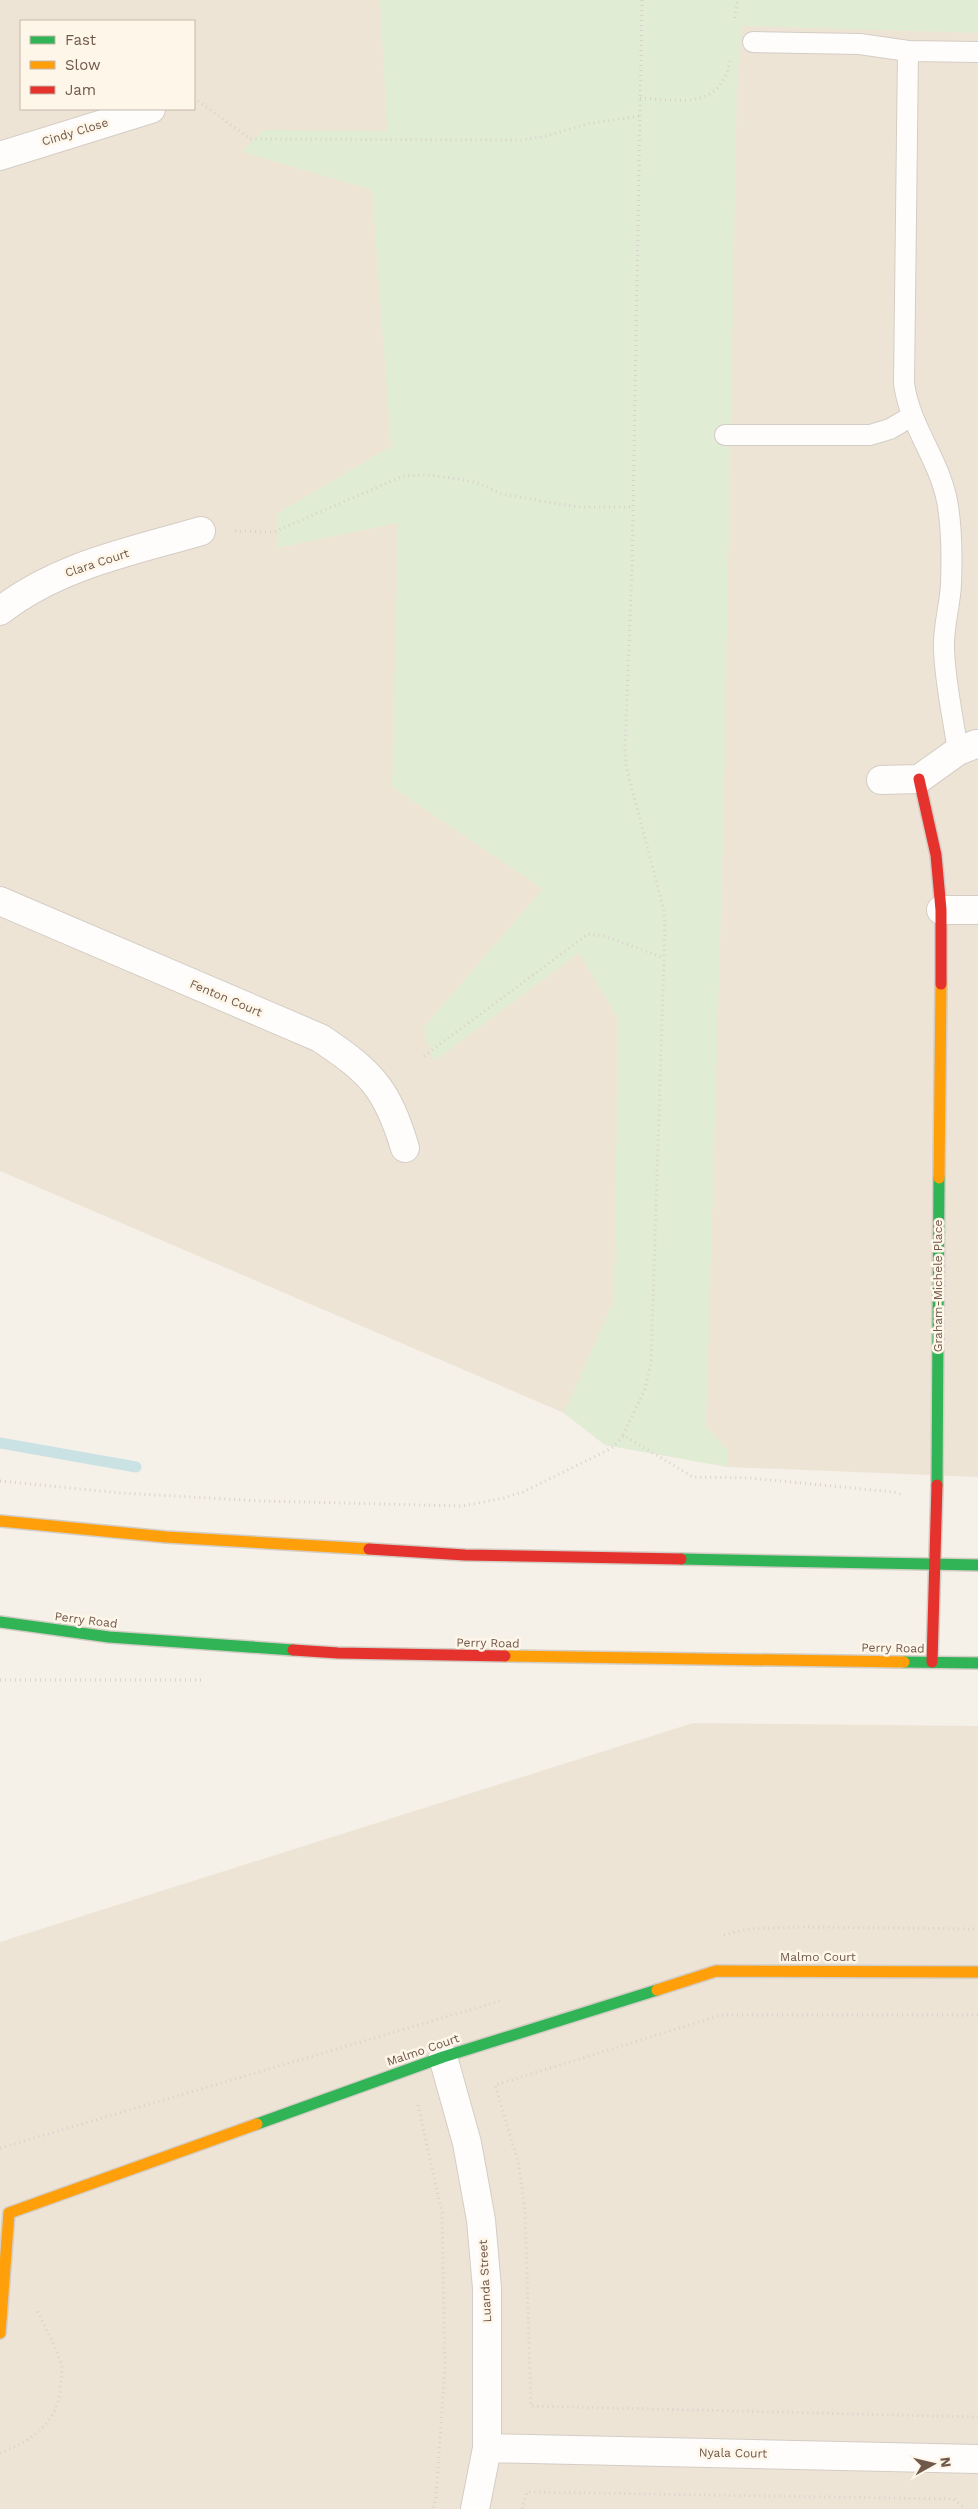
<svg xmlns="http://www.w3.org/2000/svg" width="978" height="2509" font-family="'Work Sans',sans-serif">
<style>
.residential{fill:#eee4d6;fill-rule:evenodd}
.green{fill:#e1ecd4}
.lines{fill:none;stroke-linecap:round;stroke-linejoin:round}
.stream{stroke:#cbe2e4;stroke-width:11}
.lane-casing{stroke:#d4cdc5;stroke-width:22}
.street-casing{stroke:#d4cdc5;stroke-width:30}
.fast-casing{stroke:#d4cdc5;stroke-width:14}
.slow-casing{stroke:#d4cdc5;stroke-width:14}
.jam-casing{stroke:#d4cdc5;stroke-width:14}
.path{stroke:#d8d1cd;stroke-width:3;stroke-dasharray:1 4;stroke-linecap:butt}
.lane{stroke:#fefdfc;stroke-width:20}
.street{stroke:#fefdfc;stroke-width:28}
.fast{stroke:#30b455;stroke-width:11}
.slow{stroke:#ff9f0a;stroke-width:11}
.jam{stroke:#e5322d;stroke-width:11}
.labels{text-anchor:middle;stroke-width:5;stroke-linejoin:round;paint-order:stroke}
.street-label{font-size:12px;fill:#70594b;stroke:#fef6e9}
</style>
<rect width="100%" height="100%" fill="#f5f1e8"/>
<path class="residential" d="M0,0H978V1477L728,1467L605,1445L564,1413L0,1171ZM21,21H194V109H21Z
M693,1723L978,1726V2509H0V1942Z"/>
<path class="green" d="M380,0H978V33L742,26L737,85L723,844L706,1426L728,1450V1467L605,1445L564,1413L614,1300L618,1018L579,953L434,1061L423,1028L543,889L392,787L398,523L277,548L278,513L391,446L372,190L242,152L263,130L387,131Z"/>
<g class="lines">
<path class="stream" d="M0,1443L136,1467"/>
<g class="lane-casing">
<path id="lane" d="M753,42L860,44L908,51L978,52
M908,51L904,383C909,425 939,459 947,501C952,527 952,557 951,584C950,606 943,627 944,649C945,683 953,717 958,751
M725,435H870L890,429L912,416"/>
</g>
<g class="street-casing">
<path id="street" d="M0,156L151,109
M0,611C59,565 130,552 201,531
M881,780L919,779L958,751L976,744
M0,901L320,1038C371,1072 387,1088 405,1148
M941,910H978
M443,2057L467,2143L481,2220L487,2288V2448L475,2509
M487,2448L978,2459"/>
</g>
<g class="fast-casing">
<path id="fast" d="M937,1485L939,1178
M681,1559L978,1565
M0,1622L109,1637L293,1650
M904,1662L978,1663
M257,2124L443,2057L657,1990"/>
</g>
<g class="slow-casing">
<path id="slow" d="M939,1178L941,984
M0,1521L166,1537L369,1549
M505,1656L904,1662
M657,1990L716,1971L978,1972
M0,2333L9,2213L257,2124"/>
</g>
<g class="jam-casing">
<path id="jam" d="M919,779L936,855L941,910V984
M369,1549L465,1555L681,1559
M293,1650L338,1653L505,1656
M932,1662L937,1485"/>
</g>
<path class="path" d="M642,0L632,568L625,748L626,766L664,911L665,926L651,1363L645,1389L623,1435L693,1477L749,1478L894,1492L904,1495
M735,18L738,0
M194,98L250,139L521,140L546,136L587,124L640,116
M640,98C679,100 720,111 730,61
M235,531L274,532L403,476L428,475L460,479L481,484L502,494L577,507H633
M424,1056L588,934L604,936L664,958
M0,1481L121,1493L261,1501L462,1506L504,1498L523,1492L612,1448L623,1436
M0,1680H204
M724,1935L748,1929L803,1927L978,1929
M978,2015H722L495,2085L519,2165L525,2212L531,2406L978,2417
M418,2105L442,2213L445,2365L436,2498L433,2509
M0,2148L500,2001
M0,2453C34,2440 60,2421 61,2382C61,2376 63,2369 61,2363C55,2345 45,2327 37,2310
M522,2509L527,2492L954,2499L965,2509"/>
<use href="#lane" class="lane"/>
<use href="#street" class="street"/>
<use href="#fast" class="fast"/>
<use href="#slow" class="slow"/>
<use href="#jam" class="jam"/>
</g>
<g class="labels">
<g class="street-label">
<text transform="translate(75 132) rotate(-17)" y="4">Cindy Close</text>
<text transform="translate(97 563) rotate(-18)" y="4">Clara Court</text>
<text transform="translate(226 998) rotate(23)" y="4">Fenton Court</text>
<text transform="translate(938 1286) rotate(-90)" y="4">Graham-Michele Place</text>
<text transform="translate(86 1620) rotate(7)" y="4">Perry Road</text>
<text transform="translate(488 1643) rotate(1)" y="4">Perry Road</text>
<text transform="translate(893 1648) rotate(1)" y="4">Perry Road</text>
<text x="818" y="1961">Malmo Court</text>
<text transform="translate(423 2050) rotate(-19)" y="4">Malmo Court</text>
<text transform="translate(485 2281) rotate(-93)" y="4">Luanda Street</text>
<text transform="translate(733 2453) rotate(1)" y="4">Nyala Court</text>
</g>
</g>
<rect x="20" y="20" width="175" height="90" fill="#fef6e9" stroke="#c5b7aa"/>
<rect x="30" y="36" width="25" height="8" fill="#30b455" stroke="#c5b7aa"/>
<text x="65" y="45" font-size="15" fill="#70594b">Fast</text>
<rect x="30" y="61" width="25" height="8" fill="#ff9f0a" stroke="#c5b7aa"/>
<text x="65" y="70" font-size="15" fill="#70594b">Slow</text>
<rect x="30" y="86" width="25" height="8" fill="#e5322d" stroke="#c5b7aa"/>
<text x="65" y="95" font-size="15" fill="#70594b">Jam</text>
<g transform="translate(933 2464) rotate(82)" stroke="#fef6e9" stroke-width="4" paint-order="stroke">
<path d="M0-4L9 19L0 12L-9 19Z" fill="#70594b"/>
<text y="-8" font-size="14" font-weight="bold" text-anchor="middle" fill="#70594b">N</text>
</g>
</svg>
